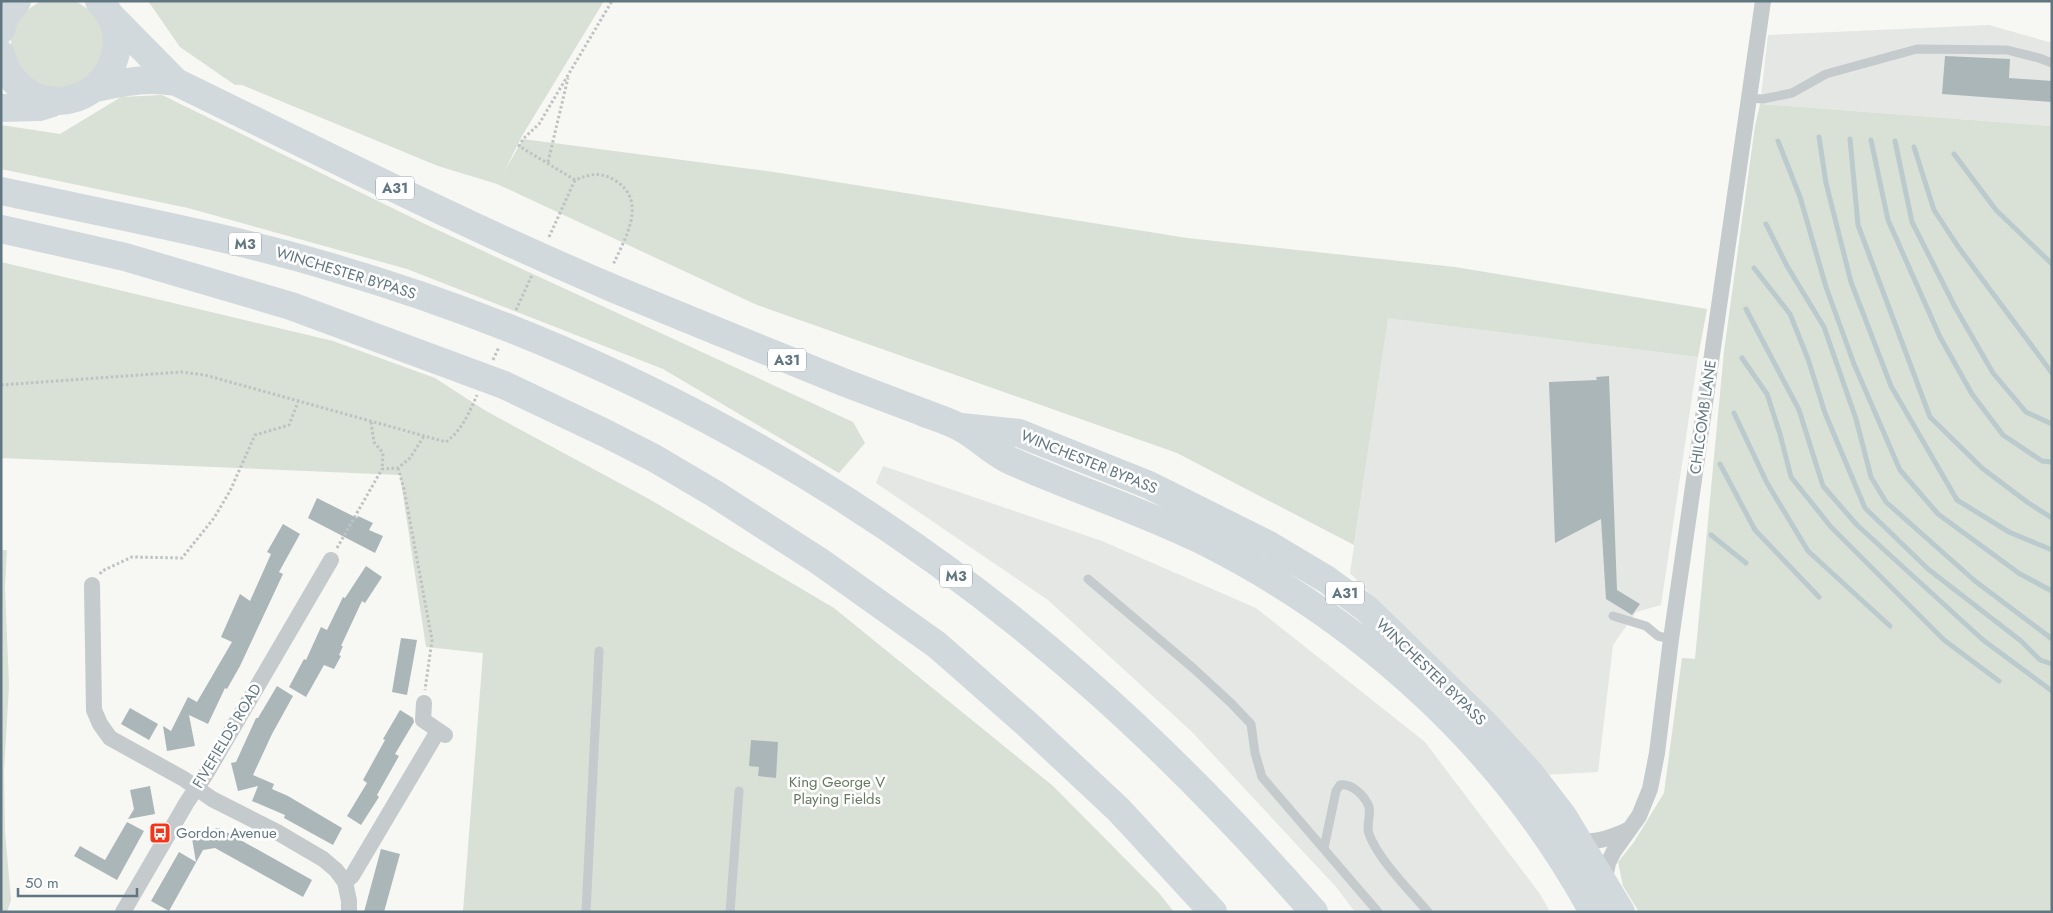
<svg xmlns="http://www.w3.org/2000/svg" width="2053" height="913" font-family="Jost,sans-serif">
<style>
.built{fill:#e5e7e5}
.green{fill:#d9e0d5}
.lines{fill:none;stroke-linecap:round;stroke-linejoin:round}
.stream{stroke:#bbcacd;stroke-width:5}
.building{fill:#abb6b9}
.path{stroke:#bec2c3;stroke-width:3;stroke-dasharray:2.5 2.5;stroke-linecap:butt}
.service{stroke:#c5cacc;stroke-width:9}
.minor{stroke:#c5cacc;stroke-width:16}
.trunk{stroke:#d2d9dc;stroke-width:28}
.motorway{stroke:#d2d9dc;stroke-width:28}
.labels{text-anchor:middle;stroke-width:5;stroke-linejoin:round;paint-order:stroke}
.shield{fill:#fff;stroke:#909fa7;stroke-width:1}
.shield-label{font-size:14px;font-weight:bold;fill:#607681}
.street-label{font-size:15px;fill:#607681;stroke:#fff}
.park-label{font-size:15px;fill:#66795f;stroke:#fff}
.poi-label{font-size:15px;fill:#607681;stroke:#fff;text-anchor:start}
</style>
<rect width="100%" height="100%" fill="#f7f7f4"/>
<path class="built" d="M1989,25L2052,43V126L1760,104L1768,35Z
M1388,317L1698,357L1661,605L1636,612L1613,645L1598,772L1543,775L1350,573Z
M883,466L1102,541L1256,608L1425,742L1540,894L1550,912H1355L1336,887L1192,732L1048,600L876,483Z"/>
<path class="green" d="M42,1H76L89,10L99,22L104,36L105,52L90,79L63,92L22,75C18,66 11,54 11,44C11,24 25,9 42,1Z
M148,1H604L522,136L504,172L523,139L774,172L1187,238L1455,267L1707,309L1698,357L1388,318L1354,545L1177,453L757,305L497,184L438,166L242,85H235L180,47Z
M162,95L427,225L853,422L865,443L839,473L663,369L407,269L188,208L1,169V125L60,134L121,97Z
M1760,104L2052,126V912H1639L1623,886L1618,862L1634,842L1664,793L1682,658L1695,659L1724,351L1755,126Z
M1,262L333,341L435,378L486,411L649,499L834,608L1053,786L1159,893L1174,912H463L483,653L426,647L400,475L1,458Z
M1,550H7L5,587L9,686L4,772L5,831L11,900L7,912H1Z"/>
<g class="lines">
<path class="stream" d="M1819,137L1826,183L1851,282L1891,386L1957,500L2009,532L2052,550
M1850,139L1858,225L1930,417L1982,468L2027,502L2052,518
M1871,140L1888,220L1940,337L1972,394L2003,435L2042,461L2052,462
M1778,141L1800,197L1826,287L1854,364L1900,470L1938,514L2020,574L2052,591
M1895,141L1912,222L1955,307L1993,373L2026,412L2052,424
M1914,147L1934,210L1959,248L2052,373
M1954,154L1996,210L2052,264
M1766,224L1787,266L1824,327L1856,419L1871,477L1886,502L1975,581L2052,639
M1754,268L1790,314L1808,359L1825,413L1865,508L1928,569L2021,641L2040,660L2052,664
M1746,309L1799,410L1823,486L1857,525L1983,640L2052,691
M1742,358L1767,394L1780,434L1791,477L1831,527L1944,640L1999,681
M1734,413L1767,483L1808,551L1890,626
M1720,464L1755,530L1819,597
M1711,535L1746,563"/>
</g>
<path class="building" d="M1945,56L2010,59L2009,78L2052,81V102L1942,94Z
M1609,376L1617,590L1640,604L1632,615L1606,599L1601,519L1555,543L1549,382L1597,380L1596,377Z
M317,498L357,518L358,516L373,523L369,530L383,536L375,553L308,518Z
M283,524L300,534L279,572L283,574L240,666L227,689L225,688L208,724L189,715L195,746L167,751L163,726L171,731L188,697L197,702L232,642L221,637L240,594L250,601L271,554L267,552Z
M366,566L382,577L365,603L362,601L341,646H343L339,655L341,656L334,669L324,665L306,697L289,687L304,659L306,660L321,627L327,630L343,597L345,598Z
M401,638L417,640L407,695L392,692Z
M277,686L293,696L272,734L253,775L274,784L272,789L288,796L342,828L333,845L284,818L285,815L252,801L258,786L238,791L231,763L236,762L256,718H258Z
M130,708L158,724L149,740L121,724Z
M400,710L413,718L414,722L395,754L399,756L377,795L379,797L361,825L347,816L367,783L363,780L385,740L383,739Z
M751,740L778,742L776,778L758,776L759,767L749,766Z
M150,786L155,814L128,819L134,809L130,790Z
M127,822L144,831L117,880L74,856L80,846L105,860Z
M219,828L312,880L303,897L215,848L203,850L169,911L151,901L179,852L196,862L191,833Z
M381,849L400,854L384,912H364Z"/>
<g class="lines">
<path class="path" d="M548,162L568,78
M575,180L519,146L523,139L539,124L612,1
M549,237L575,180C591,174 600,171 616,181C648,202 625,238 613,265
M516,310L532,275
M493,360L499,347
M1,385L181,372L205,375L446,442C462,430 469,413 477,395
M371,422L374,442L383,453L382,469L398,468L410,458L424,436
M398,468L404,489L432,640L425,690
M337,548L382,469
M100,574L102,571L132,557L182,558L214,518L230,491L255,435L289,425L298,402"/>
<path class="service" d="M1749,98L1763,99L1792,93L1826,74L1917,49L2007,50L2039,58L2052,63
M1088,579L1193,668L1231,703L1251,724L1255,753L1262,777L1378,912
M1613,616L1646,626L1658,636L1671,639
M1324,848L1336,791L1340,785C1352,783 1365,796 1369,807C1371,815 1366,826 1369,834C1378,859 1410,891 1428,912
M586,912L599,651
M730,912L739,791"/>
<path class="minor" d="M92,585L94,710L100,724L110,738L184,779L212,799L277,832L323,859L336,870L345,882L349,901V912
M424,703L423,720L445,735
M1578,840C1597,844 1611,837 1628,830
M345,882L352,876L438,731
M1604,883L1608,863L1614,851L1639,816L1650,789L1657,753L1671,639L1763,1
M123,912L187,802L206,774L331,560"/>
<path class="trunk" d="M110,15L176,82
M1,30L5,17L17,1
M1,54C4,67 11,80 23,89C82,131 150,52 99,1
M95,88C126,82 144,77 176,82C322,153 468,227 617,290C692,321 768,352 843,382C869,392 895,402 922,412C934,417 949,421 961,428C978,437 992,452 1009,460C1073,489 1140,510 1203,541C1366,623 1506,751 1593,912
M1,108L39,107L52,103
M961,427L1019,433L1149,485L1269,545L1326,579L1367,609L1484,723L1530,773L1563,816L1621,912"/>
<path class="motorway" d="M1,191C112,215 223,235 331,267C609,348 870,490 1087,682C1168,753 1243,831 1314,912
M1,229L125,257L291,306L504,385L605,433L654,458L715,494L819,561L937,645L1028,725L1119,810L1213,912"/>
</g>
<defs>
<g id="bus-square" transform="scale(1.125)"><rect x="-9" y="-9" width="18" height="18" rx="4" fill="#f1361a" stroke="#fff"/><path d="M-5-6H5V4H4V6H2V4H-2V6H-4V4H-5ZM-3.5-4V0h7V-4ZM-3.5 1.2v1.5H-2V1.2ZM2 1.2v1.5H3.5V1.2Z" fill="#fff"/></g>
</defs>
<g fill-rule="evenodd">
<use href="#bus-square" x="160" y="833"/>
</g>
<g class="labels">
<g class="shield">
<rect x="376" y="176.5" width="38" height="23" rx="4"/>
<rect x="229" y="232.5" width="32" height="23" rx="4"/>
<rect x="768" y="348.5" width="38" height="23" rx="4"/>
<rect x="940" y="564.5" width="32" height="23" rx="4"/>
<rect x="1326" y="581.5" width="38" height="23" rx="4"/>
</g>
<g class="shield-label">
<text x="395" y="193">A31</text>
<text x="245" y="249">M3</text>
<text x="787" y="365">A31</text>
<text x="956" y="581">M3</text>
<text x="1345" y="598">A31</text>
</g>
<g class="street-label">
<text transform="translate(346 273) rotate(17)" y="5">WINCHESTER BYPASS</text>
<text transform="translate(1703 417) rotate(-82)" y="5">CHILCOMB LANE</text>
<text transform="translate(1089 462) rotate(22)" y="5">WINCHESTER BYPASS</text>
<text transform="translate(1431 672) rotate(44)" y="5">WINCHESTER BYPASS</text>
<text transform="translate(227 736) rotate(-59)" y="5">FIVEFIELDS ROAD</text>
</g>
<g class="park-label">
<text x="837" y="787">King George V<tspan x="837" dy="17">Playing Fields</tspan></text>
</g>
<g class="poi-label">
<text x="176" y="838">Gordon Avenue</text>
</g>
</g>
<rect width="2053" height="913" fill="none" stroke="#607681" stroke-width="5"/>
<path d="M18 888v8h119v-8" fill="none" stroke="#607681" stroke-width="2.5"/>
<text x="25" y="888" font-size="15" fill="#607681" stroke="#ffffff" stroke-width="4" paint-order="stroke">50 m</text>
</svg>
